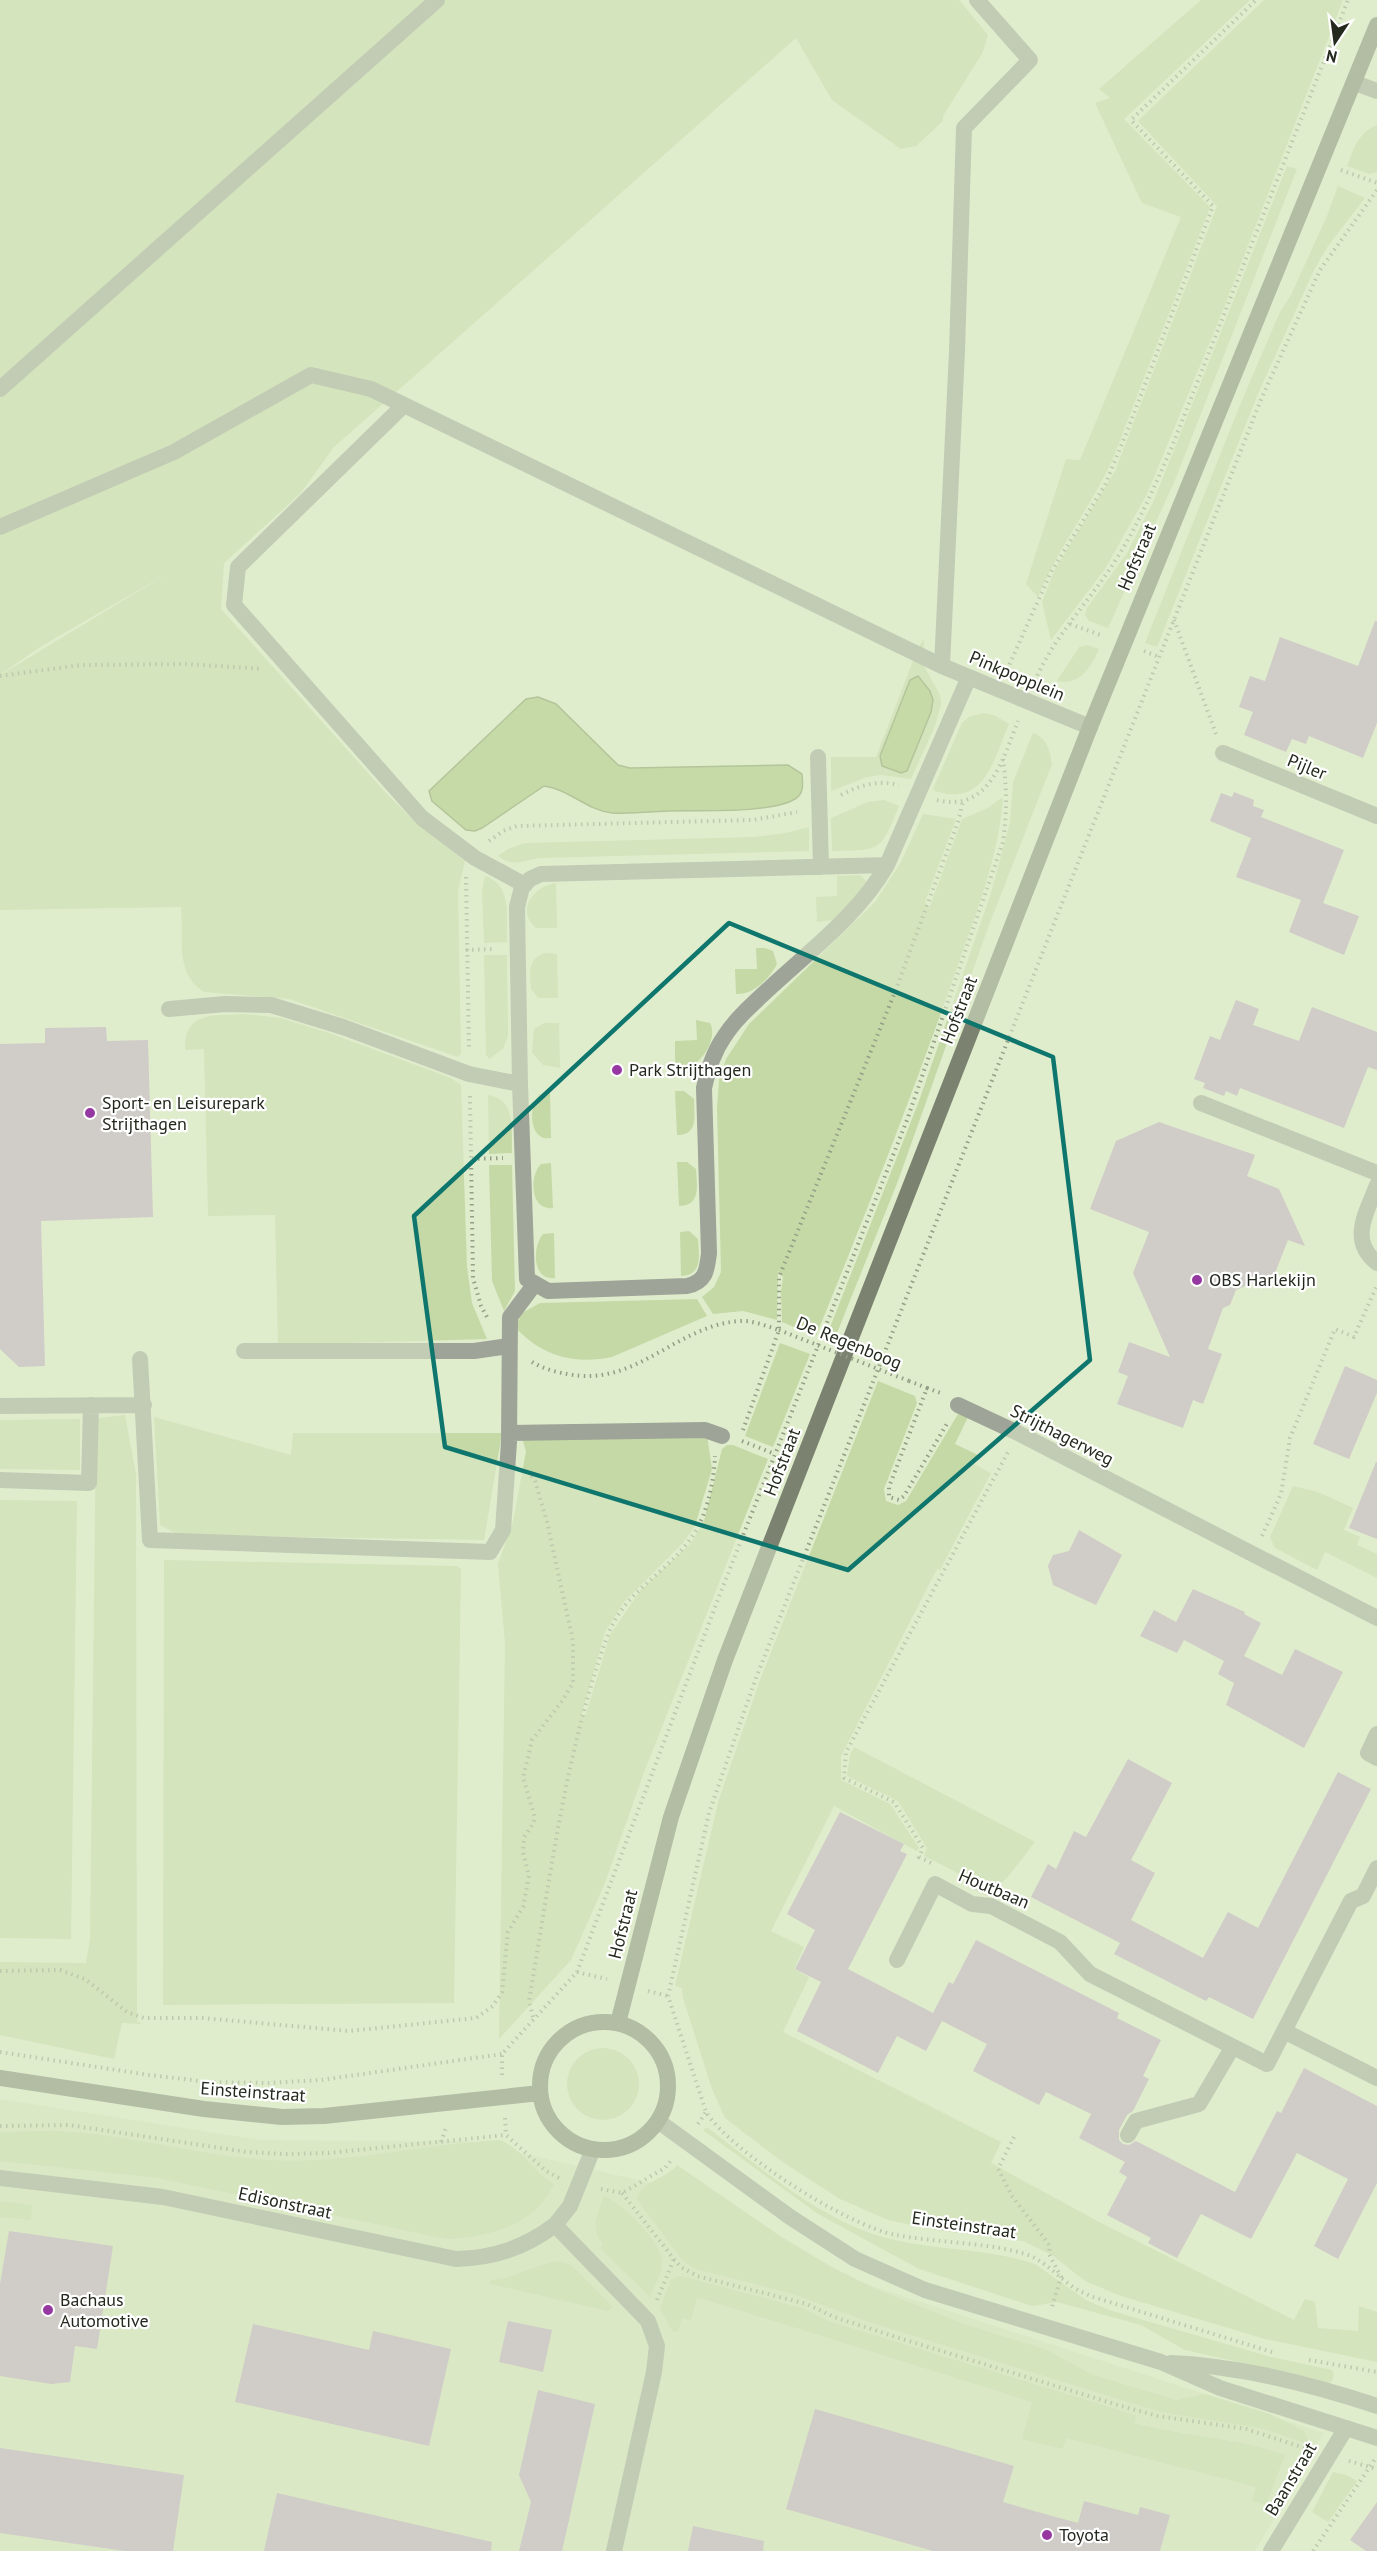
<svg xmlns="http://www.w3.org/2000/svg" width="1377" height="2551" font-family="'PT Sans',sans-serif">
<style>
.built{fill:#d3e3bc}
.green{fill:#c5d9a7;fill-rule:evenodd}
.water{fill:#a7c379;stroke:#80955d;stroke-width:1.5}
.building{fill:#bca4be}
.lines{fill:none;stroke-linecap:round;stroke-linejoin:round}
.path{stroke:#949e86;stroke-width:4;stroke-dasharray:1.5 4.5;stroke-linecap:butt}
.service{stroke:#9ea497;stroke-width:16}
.minor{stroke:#9ea497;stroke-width:16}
.tertiary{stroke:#9ea497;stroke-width:16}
.secondary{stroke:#7b8370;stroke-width:16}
.path-bridge{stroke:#949e86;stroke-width:4;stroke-dasharray:1.5 4.5;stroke-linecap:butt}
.marked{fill:none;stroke:#0f766e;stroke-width:4.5;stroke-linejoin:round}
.poi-dot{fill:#9638a1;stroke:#fff;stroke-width:2}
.labels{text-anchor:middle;stroke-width:4.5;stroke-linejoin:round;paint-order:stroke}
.street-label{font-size:18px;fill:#24291d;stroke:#fff}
.poi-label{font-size:18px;fill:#24291d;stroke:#fff;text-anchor:start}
</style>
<rect width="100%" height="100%" fill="#e0edcd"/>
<path class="built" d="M0,2099L261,2140L469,2141L695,2193L826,2271L1324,2433L1255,2551H0Z"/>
<path class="green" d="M0,0H959L988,35L983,52L943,116V121L916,146L901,149L832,100L796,38L333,448L301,493L224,563L221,609L385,792L416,823L465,861L458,891L461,1054L458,1057L289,999L204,992C174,973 184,937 181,907L0,910ZM170,572L2,674H1L40,647Z
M1201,0H1250L1124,119L1210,207L1112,461C1090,508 1057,549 1038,597L1026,584L1066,459L1080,460L1181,217L1142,203L1095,103L1110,98L1099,89Z
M1264,0H1343L1223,310L1147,494L1105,569L1051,640L1042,602L1055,569L1115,471L1217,206L1138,121Z
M1377,125V172L1369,174L1347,166C1354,148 1358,133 1377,125Z
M1287,166L1297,169L1175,480L1108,628L1089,621L1085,615L1087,608L1127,553L1154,500Z
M1338,186L1365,198L1328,246L1314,270L1257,396L1157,647L1145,643L1240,405L1280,312L1291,295L1327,216Z
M924,638L923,664L940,695L941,704L935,726L911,779L881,775L867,777L831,791V757H876L916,653ZM921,678L932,695L931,712L880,756L910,681Z
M1087,645L1099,649C1091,667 1080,686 1057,681L1079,647Z
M983,713L994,715L1009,724C994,758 985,808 935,791L933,789L962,723L969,717Z
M1033,733C1047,738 1050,750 1052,764L989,925L898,1181L833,1343L825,1340L919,1101L991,893L1010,822L1013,782Z
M1001,798L1003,799C998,862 973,920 953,979C911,1099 864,1218 816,1336L782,1322L781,1292L783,1277L778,1271L777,1320L743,1311L713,1314L702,1297L714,1287L721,1272L717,1108L719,1080L726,1059L749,1024L875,902L901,862L923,814L956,819L925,902L929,909L962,819L988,808Z
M884,800L899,806C880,852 882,850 832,851L831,818L868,802Z
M809,827V851L540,858C524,860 513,868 498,856L508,849L525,843L754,837L786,833Z
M860,875L866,881V887L834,920L817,922L816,897L837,896V876Z
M485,876C513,885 506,918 507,942L484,943L482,892Z
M556,883L557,928H536C515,910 534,886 556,883Z
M756,948H765L773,951L777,964C769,979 754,995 736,994L735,969H757Z
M546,953L557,954L558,998H538L531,989C530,972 527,958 546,953Z
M484,955H507L508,1036L503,1049L489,1059L486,1055Z
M244,1014L281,1018L332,1034L451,1078L461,1085L467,1267L472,1303L487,1339L278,1345L275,1215L208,1216L204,1049L185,1050C184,1010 215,1016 244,1014Z
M696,1020L710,1023C717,1035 706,1057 695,1063C689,1066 682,1066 675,1065V1041L697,1040Z
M544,1023H559L560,1068L543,1065L532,1053L534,1029Z
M675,1091H684L694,1099C694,1115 699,1135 677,1135Z
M550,1093L551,1138C529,1142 528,1107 539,1094Z
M488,1095C517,1099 511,1131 512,1153L489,1154Z
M677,1162H687L696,1169C697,1186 701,1206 679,1206Z
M551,1163L553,1208C530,1211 529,1176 541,1164Z
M489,1165H512L515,1291L504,1311L492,1281Z
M689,1231L698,1239C699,1256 703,1275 681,1276L680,1232Z
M554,1233L555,1278C532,1281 532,1247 543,1234Z
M697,1299L707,1316L612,1357C575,1365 541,1356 515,1327L522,1313L540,1303Z
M780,1343L810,1354L773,1447L745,1436Z
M878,1381L915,1396L917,1403L884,1489L886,1501L898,1505L906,1501L958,1414L969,1415L955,1444L978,1455L974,1464L991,1473L940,1570L937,1569L841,1756V1780L890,1804L919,1848L917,1851L834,1806L771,1931L804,1947L794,1969L809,1977L783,2032L1001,2142L991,2163L1101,2223L1294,2320L1305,2299L1315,2302L1318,2328L1358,2331L1359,2306L1377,2312V2362L1265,2339L1121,2296L1085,2281L1052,2255L1023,2241L935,2230L888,2220L840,2199L784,2163L725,2118L712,2089L683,1998L682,1988L675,1986L719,1799L760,1680Z
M125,1415L136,1474L137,2021L142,2024L122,2023L114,2059L0,2035V1962L86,1963L90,1939L96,1428L99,1418Z
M154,1417L291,1455L293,1433H502L484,1540L179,1535L160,1525Z
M80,1419V1470L0,1469V1420Z
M707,1435L712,1469L695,1526L683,1543L623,1603L605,1632L581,1717L586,1714L610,1635L640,1591L691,1543L704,1521L722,1449L727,1445H733L768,1459L643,1775L605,1883L571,1960L499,2039L505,1643L498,1564L513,1522L526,1451L522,1438Z
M1293,1486L1318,1492L1353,1508L1344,1530L1360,1537L1357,1545L1377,1554V1578L1325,1552L1317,1570L1275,1548L1270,1537Z
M0,1500L77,1501L71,1939L0,1938Z
M164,1560L457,1566L461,1569L454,2003L163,2005Z
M854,1747L1035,1842L1007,1878L987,1896L957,1881L960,1874L924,1856L927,1848L898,1801L847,1776L850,1755Z
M567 2084a36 36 0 1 1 72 0a36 36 0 1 1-72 0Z
M705,2128H708C763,2169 821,2222 891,2239C938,2251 988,2248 1035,2264L1086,2300L1109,2310L1271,2357L1332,2370L1334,2375L1331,2383L1185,2350L1141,2325L1057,2302L1032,2306L919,2269L818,2214L704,2131Z
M55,2131C126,2134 196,2155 267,2160C345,2165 422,2144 500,2140C521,2148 534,2173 554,2184C535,2226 489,2237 446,2239L158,2178L0,2161V2132Z
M677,2165L780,2236L830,2266L878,2290L967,2325L1047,2350L1093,2375L1176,2400L1205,2394L1270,2414L1304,2431L1310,2445L1265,2429L1161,2412L869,2322L790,2293L696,2269L683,2261L637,2199C640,2181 667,2179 677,2165Z
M604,2196C621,2202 662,2243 662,2261C662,2273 654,2287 650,2297L600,2248L603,2244C589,2228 598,2214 604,2196Z
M0,2201L32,2205L31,2220L0,2217Z
M559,2261L571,2265L613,2307L608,2311L490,2284L491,2280L506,2278L547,2263Z
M681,2276L802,2308L828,2321L1113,2408L1136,2416L1134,2423C1184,2437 1236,2437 1285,2455L1266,2505L1252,2501L1256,2487L1067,2438L1062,2449L1022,2439L1032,2402L697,2297L691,2320L682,2318L678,2331L673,2332L660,2309L671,2279Z
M1333,2472L1346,2475L1357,2481L1328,2522L1312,2512Z"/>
<path class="water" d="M918,676L930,691L933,700L931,712L907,771L901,773L882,766L880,756L910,680Z
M538,697L556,704L618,765L630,768L788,765L802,774C803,784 804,794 795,799C771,814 698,810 667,811C649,812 630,814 612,813C586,810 569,789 544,786L482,828L475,831L466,830L432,801L429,791L526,699Z"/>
<path class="building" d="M1375,621H1377V723L1363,758L1309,736L1306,744L1292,739L1286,752L1244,735L1253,712L1239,707L1250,676L1265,681L1280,637L1358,666Z
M1234,792L1254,800L1253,806L1264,810L1261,817L1344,850L1323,903L1359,916L1344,955L1289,932L1301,900L1236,877L1251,838L1210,821L1221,793L1232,797Z
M1236,1000L1259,1009L1253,1025L1299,1041L1312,1007L1377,1032V1070L1368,1067L1344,1128L1240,1088L1237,1096L1226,1091L1224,1096L1203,1088L1205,1083L1194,1079L1210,1036L1220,1040Z
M106,1027L107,1041L148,1040L153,1217L41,1221L45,1366L19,1367L0,1349V1044L45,1043V1028Z
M1159,1122L1255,1155L1247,1176L1279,1189L1305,1246L1288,1240L1275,1273L1236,1290L1230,1305L1223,1308L1208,1349L1222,1354L1203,1404L1193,1400L1183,1428L1117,1404L1128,1376L1118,1372L1129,1342L1170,1357L1133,1273L1149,1232L1090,1209L1116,1141Z
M1345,1366L1377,1380V1393L1349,1459L1313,1444Z
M1376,1462H1377V1539L1349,1528Z
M1079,1530L1122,1555L1096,1605L1053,1585L1048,1566L1053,1555L1069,1551Z
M1193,1589L1245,1612L1244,1614L1261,1623L1244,1656L1282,1675L1295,1649L1343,1672L1304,1748L1226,1705L1234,1683L1218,1674L1224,1661L1184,1640L1177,1653L1140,1636L1154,1610L1176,1622Z
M1128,1759L1172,1783L1131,1860L1155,1873L1131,1920L1203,1958L1228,1912L1258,1928L1338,1772L1371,1789L1253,2019L1209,1997L1206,2001L1114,1954L1120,1943L1031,1897L1048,1864L1056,1869L1074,1831L1086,1837Z
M840,1812L904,1844L900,1851L907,1854L848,1969L933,2013L949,1982L953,1984L976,1940L1119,2013L1117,2018L1161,2040L1143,2076L1149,2079L1133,2111L1127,2115L1119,2130V2140L1123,2144L1129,2145L1136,2141L1235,2192L1277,2111L1281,2113L1304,2068L1377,2106V2183L1338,2259L1314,2246L1348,2179L1297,2153L1251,2239L1201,2214L1177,2258L1148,2243L1151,2238L1107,2215L1127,2177L1119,2172L1125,2162L1079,2138L1091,2114L1046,2092L1039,2105L973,2071L987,2044L942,2021L926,2051L897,2036L878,2073L797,2031L821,1982L795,1969L815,1930L787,1914Z
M9,2231L113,2246L97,2349L75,2346L70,2382L51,2384L0,2376V2284Z
M508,2321L552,2330L543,2372L499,2362Z
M253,2324L369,2350L373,2331L451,2349L429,2446L235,2402Z
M538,2390L595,2404L562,2551H519L531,2502L519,2475Z
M815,2409L1014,2466L1003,2502L1034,2511L1078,2523L1084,2501L1138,2515L1140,2507L1170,2515L1160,2551H933L786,2509Z
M0,2448L184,2475L173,2551H125L0,2533Z
M277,2493L492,2542L491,2551H264Z
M1377,2502V2551H1366L1350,2540Z
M693,2526L764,2541L763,2551H688Z"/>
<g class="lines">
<path class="path" d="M1341,170L1377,183
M1174,620L1216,734
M1070,624L1103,636
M1144,651L1159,657
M1007,670L1051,572L1105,485L1128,429L1213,206L1131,120L1256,0
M0,676L81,665L188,664L262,669
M1035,681C1053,637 1090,601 1115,561C1138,526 1154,487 1171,449L1348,0
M841,795C860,785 877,780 899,785
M937,800C990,813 1003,758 1018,721
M489,841L503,831L517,826L753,820L797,812
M466,877L469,1050
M466,950L495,949
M470,1096L473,1278L481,1306L487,1317
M472,1159L503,1158
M532,1362C542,1368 555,1372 567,1374C636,1388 675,1326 739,1321C752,1320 766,1326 779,1330
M909,1381L927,1388L889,1487V1497L899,1500L904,1496L948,1422
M927,1388L941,1393
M743,1430L779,1330V1277L895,992L959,819L963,800
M742,1441L775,1454
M1262,1536L1281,1494L1290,1438L1335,1329L1354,1337L1377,1285
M931,1863L919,1857L923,1848L894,1802L844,1778L846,1752L1008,1452
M0,1971L60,1970L85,1979L127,2012L144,2018H202L349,2031L476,2018L493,2006L502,1992L508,1932L523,1907L529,1876L523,1852L524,1837L533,1824L535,1817L523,1778L532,1740L562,1701L573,1683V1641L547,1522L535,1481L529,1472
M577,1972L607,1979
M648,1991L668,1996
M533,2017L529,2001C550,1880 565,1753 607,1637C623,1592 666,1574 691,1538C707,1517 714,1481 715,1456
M0,2052L149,2075L209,2082L268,2083L321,2080L502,2054
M502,2075V2054L577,1972L720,1594L907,1120L1003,842C1007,813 1007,787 1003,759
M505,2118L506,2135
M698,2124L706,2112
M0,2126L69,2125L247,2152L286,2154L328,2153L506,2135L546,2171L559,2178
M1014,2137L998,2169L1012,2196L1050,2246L1049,2254L1061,2277L1052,2307
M441,2142L447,2125
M601,2189L622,2193L665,2168L672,2159
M622,2193L674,2259L681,2267L697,2276L807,2304L834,2317L899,2338L1121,2406L1158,2416L1246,2429L1308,2449
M657,2300L674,2259
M1272,2352L1093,2297C1086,2294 1079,2291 1073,2287C1057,2276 1046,2262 1028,2255C989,2242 937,2243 896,2235C848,2226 732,2153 706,2112L668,1996L709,1813L756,1678L1262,397L1320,270L1377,190
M1309,2360L1377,2372
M1349,2461L1377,2469
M1313,2551L1375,2459"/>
<path class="service" d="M977,0L1030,60L964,128L957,351L942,666L1090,727
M0,389L437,0
M404,405L238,567L234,605L422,818L475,858L525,885
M0,527L174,452L311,375L371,389L942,666
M818,757L821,867
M887,865L541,874L530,879L522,887L517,907L520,1084L527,1279L548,1291L687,1286C706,1282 707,1270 709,1253L704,1088C708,1069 713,1053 724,1037C736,1018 754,1003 771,987C812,949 859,914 887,865L969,677
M169,1009L225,1004L271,1005L343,1027L469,1074L520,1084
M1201,1103L1377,1173
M244,1351H474L509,1346
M140,1359L150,1540L490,1552L503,1530L509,1442L510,1317L534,1285
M0,1406L144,1405
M509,1433L705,1430L722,1436
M0,1480L89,1483L91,1405
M1377,1734L1368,1753L1377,1758"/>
<path class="minor" d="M1355,83L1377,91
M1223,753L1377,816
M1377,1185C1367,1212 1348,1240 1377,1263
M958,1405L1018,1433L1377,1618
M897,1960L935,1884L972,1904L991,1906L1060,1942L1090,1974L1267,2064L1284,2031L1377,2078
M1284,2031L1351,1901L1363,1896L1377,1868
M1128,2135L1136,2121L1199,2104L1232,2048
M0,2178L163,2197L456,2259C494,2258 524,2248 555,2225L648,2321L657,2346L654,2372L614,2551
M555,2225L570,2206L593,2149
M1271,2551L1346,2428"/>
<path class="tertiary" d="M658,2121L790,2217L855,2259L925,2290L1161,2362L1220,2388L1377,2438
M1171,2363C1241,2366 1311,2384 1377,2406"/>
<path class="secondary" d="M540 2086a64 64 0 1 1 128 0a64 64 0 1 1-128 0Z
M618,2023L671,1817L725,1660L1090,727L1377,25
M0,2078L204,2109L282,2117L324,2116L540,2093"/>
<path class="path-bridge" d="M779,1330L909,1381"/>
</g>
<path d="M0 0H1377V2551H0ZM729,923L1053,1057L1090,1360L848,1570L445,1447L414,1216Z" fill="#e0edcd" fill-opacity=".55" fill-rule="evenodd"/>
<path class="marked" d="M729,923L1053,1057L1090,1360L848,1570L445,1447L414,1216Z"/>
<g class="poi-dot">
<circle cx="617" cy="1070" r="6"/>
<circle cx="90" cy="1113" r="6"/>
<circle cx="1197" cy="1280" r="6"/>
<circle cx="48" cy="2310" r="6"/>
<circle cx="1047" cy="2535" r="6"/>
</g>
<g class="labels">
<g class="street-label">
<text transform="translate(1137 557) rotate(-67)" y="6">Hofstraat</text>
<text transform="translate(1017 676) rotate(23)" y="6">Pinkpopplein</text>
<text transform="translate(1307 767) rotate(22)" y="6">Pijler</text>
<text transform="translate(959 1010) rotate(-69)" y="6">Hofstraat</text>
<text transform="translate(849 1343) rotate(22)" y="6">De Regenboog</text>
<text transform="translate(1062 1435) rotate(27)" y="6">Strijthagerweg</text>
<text transform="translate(782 1462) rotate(-69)" y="6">Hofstraat</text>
<text transform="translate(994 1889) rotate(23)" y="6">Houtbaan</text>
<text transform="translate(623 1924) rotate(-76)" y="6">Hofstraat</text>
<text transform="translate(253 2092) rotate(4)" y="6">Einsteinstraat</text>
<text transform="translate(285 2203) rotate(12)" y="6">Edisonstraat</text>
<text transform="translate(964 2225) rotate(8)" y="6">Einsteinstraat</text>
<text transform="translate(1291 2479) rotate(-59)" y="6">Baanstraat</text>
</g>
<g class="poi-label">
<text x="629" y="1076">Park Strijthagen</text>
<text x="102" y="1109">Sport- en Leisurepark<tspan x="102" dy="21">Strijthagen</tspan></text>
<text x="1209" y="1286">OBS Harlekijn</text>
<text x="60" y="2306">Bachaus<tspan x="60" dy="21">Automotive</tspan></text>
<text x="1059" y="2541">Toyota</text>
</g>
</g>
<g transform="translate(1335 42) rotate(193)" stroke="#ffffff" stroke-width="4.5" paint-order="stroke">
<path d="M0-4.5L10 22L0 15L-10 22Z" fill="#24291d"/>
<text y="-9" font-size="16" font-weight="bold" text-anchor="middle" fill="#24291d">N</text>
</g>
</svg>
